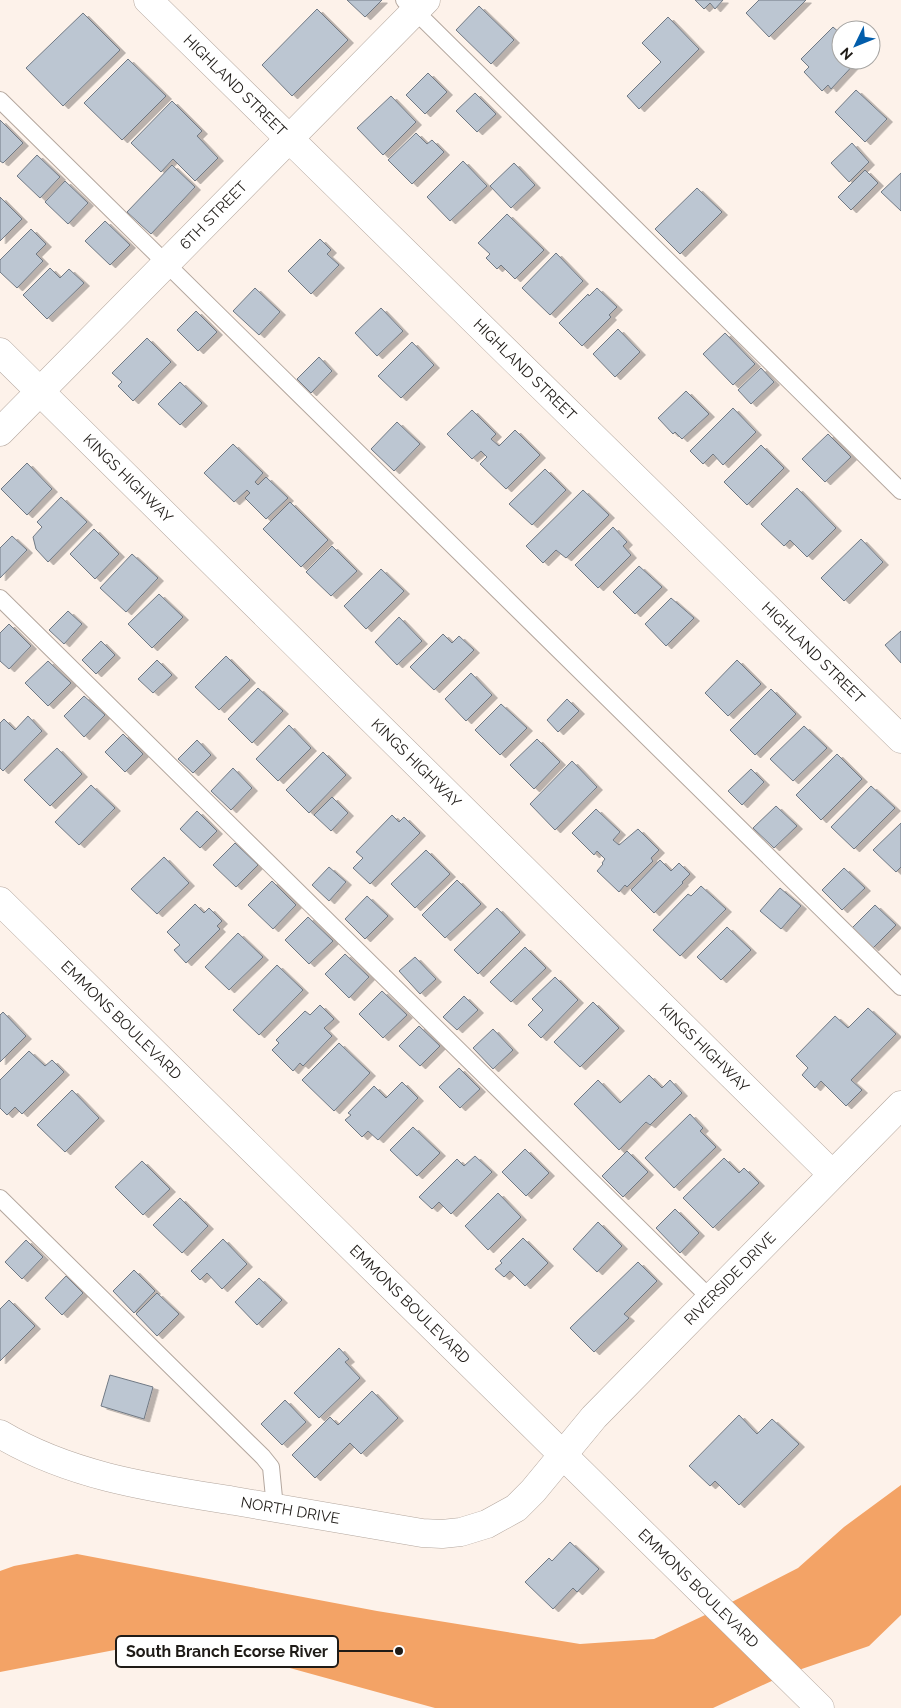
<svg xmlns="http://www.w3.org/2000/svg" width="901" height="1708" font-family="Raleway,sans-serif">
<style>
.water{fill:#f3a366}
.building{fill:#bcc6d2;stroke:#707984;filter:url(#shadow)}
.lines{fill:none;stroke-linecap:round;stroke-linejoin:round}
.service-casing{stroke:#b4a79e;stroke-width:18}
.minor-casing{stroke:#b4a79e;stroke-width:29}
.tertiary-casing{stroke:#b4a79e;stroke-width:29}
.service{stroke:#fff;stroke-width:16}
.minor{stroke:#fff;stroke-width:28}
.tertiary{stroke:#fff;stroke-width:28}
.labels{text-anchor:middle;stroke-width:5;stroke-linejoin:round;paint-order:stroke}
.street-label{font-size:15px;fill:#1f1b17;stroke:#fff}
.leader{fill:none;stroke:#1f1b17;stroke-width:2}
.callout-dot{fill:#1f1b17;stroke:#fff;stroke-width:2}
.callout{fill:#fff;stroke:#1f1b17;stroke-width:2}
.callout-label{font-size:16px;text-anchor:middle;font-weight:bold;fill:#1f1b17}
</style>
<defs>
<filter id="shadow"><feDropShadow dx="5.5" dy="3" stdDeviation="0" flood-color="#0004"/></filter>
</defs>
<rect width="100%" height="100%" fill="#fdf2ea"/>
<path class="water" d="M901,1485V1615L869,1646L787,1674L713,1708H435L268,1662L125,1648L0,1672V1571L14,1566L77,1554L377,1611L580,1644L654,1639L720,1608L798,1568L844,1527Z"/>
<path class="building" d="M347,0H382L365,17Z
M695,0H723L715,9L710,3L704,9Z
M759,0H806L769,37L746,13Z
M479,6L514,40L491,64L456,30Z
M317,9L348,40L292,96L262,65Z
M83,13L120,50L63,106L26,68Z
M668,17L699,49L639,109L627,96L661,62L642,43Z
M833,27L841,34V60H858L831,89L828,85L822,91L804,72L809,67L801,59Z
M128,59L166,96L122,140L84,103Z
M428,73L447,92L425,114L406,95Z
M856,90L887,119L865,142L835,112Z
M475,93L496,114L477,132L456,111Z
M391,96L416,122L383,155L357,128Z
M172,101L202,131L197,136L218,158L195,181L173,159L161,172L131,143Z
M0,120L23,143L3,163L0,161Z
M416,133L427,144L432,140L444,152L412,184L388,160Z
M852,143L869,162L849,182L831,163Z
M37,155L60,177L40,198L17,176Z
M463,161L487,186L450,221L427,197Z
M514,163L535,185L511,208L490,186Z
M172,165L195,187L151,234L127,212Z
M865,170L878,183L851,210L838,197Z
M901,173V211L881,192Z
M65,181L88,203L68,224L45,202Z
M697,188L722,212L680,254L655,229Z
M0,197L22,219L0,241Z
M507,214L544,250L515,279L501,265L497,269L486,258L490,254L478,243Z
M105,221L130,245L110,265L85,241Z
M31,229L46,244L36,254L43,261L17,288L0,272V260Z
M320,239L331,250L327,254L339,265L311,294L288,271Z
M556,253L583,281L550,315L522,288Z
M50,268L60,278L69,269L84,283L47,319L23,295Z
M255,288L280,312L259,335L233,311Z
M597,288L617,307L609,315L611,317L582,346L559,323L588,294L589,296Z
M381,308L403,331L377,356L355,333Z
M196,311L217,332L198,351L177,330Z
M618,329L640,352L615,377L593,354Z
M725,333L755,364L733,385L703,354Z
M147,338L171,362L133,401L118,386L122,382L112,373Z
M412,342L434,365L401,398L378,376Z
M319,357L332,371L311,393L297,379Z
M761,368L774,382L751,404L738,390Z
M180,382L202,403L180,425L158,404Z
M686,391L709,414L682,439L675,432L673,434L658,418Z
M733,408L756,432L723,465L713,454L703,464L690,451Z
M472,410L496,434L491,439L499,446L515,430L540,455L506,489L480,464L487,457L481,451L472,459L447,434Z
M397,422L420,444L394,471L371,449Z
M828,434L851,457L825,482L802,459Z
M233,444L263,473L255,482L258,485L266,477L288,498L266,519L245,498L250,493L247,490L234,502L204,473Z
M761,445L784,468L747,505L724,482Z
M27,463L52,489L27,515L1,489Z
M545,469L566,490L532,525L509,504Z
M797,488L836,528L807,557L790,540L784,546L761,524Z
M583,490L609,515L566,558L556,550L543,563L526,546Z
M61,497L87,522L48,562L36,549L33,537L42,527L37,522Z
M290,502L328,540L301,567L263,529Z
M613,527L627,542L623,546L631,555L598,588L575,565Z
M94,529L119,554L95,579L70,554Z
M12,536L27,550L0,578V548Z
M861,539L883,562L844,601L821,578Z
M332,546L357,571L331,596L306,572Z
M132,554L158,578L126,612L100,588Z
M639,566L662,587L635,614L613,592Z
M381,569L404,591L366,629L344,606Z
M159,594L183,617L152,648L128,624Z
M671,598L694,618L666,646L645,624Z
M68,611L82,624L64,644L49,630Z
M399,617L422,641L397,665L375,642Z
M9,624L31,646L9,669L0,661V633Z
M901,631V663L885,645Z
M443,634L452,643L459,636L474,650L434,690L410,667Z
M101,641L115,655L96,674L82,660Z
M226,656L250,680L219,710L195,687Z
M157,660L172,675L153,693L138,679Z
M737,660L761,684L728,716L705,693Z
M48,661L71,683L48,706L25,683Z
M471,673L492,695L466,721L445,699Z
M258,688L283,711L252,743L228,719Z
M771,689L796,714L755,755L730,730Z
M84,696L105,715L84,737L64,716Z
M567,699L579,711L558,732L547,720Z
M501,704L527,728L500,755L475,730Z
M28,716L42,731L3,771L0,768V723L4,719L15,730Z
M289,725L311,748L278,781L256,759Z
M804,726L827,748L793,781L770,759Z
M123,734L143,754L125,772L105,752Z
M537,739L560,762L534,789L510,765Z
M197,740L211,755L193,773L178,759Z
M57,748L82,774L50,806L24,780Z
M323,752L346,775L309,813L286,790Z
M837,754L862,779L821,820L796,795Z
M572,761L597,787L555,830L530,804Z
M233,768L252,788L231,810L211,791Z
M751,769L764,782L742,805L728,791Z
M91,785L115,808L79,845L55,822Z
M871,786L895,808L854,849L831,827Z
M332,797L348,813L331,831L314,815Z
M776,806L797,826L774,848L753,828Z
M596,809L620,832L613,840L619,845L638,829L659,850L651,858L653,861L627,887L625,885L619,892L597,871L603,864L602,863L605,859L597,851L594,855L572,833Z
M197,811L217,831L200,848L180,829Z
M392,815L399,822L404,817L420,833L370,884L353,868L363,858L356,852Z
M901,823V867L896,872L873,850Z
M235,843L258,865L236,887L213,865Z
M426,850L450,874L415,908L391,884Z
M164,857L189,883L157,914L131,889Z
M660,860L671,871L679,863L690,874L682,882L683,883L654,913L631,890Z
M329,867L346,882L329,901L312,885Z
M844,868L865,888L842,910L822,890Z
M457,880L481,904L445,938L422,915Z
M272,881L296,905L273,929L248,905Z
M701,886L726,909L680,956L653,930L688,894L691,896Z
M780,888L801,906L781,929L760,911Z
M367,896L388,916L365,939L345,919Z
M195,904L204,913L209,908L222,921L217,926L220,929L186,963L174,950L180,945L167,932Z
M875,905L896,925L873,948L852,928Z
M497,908L520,932L478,974L454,950Z
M308,917L333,941L309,964L285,940Z
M727,927L751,950L721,980L697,957Z
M238,933L263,957L229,990L205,967Z
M525,947L546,968L511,1002L490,982Z
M345,954L369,977L349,998L325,974Z
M415,957L436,979L420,994L399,971Z
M277,965L303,990L259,1035L233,1010Z
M555,977L578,1000L541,1038L528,1025L543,1010L532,999Z
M382,991L407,1015L383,1038L359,1014Z
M464,996L478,1010L457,1030L443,1017Z
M593,1002L619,1028L580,1067L554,1042Z
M320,1005L334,1019L324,1028L332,1036L303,1066L300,1063L293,1071L272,1050L279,1043L276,1040L305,1011L310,1015Z
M868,1008L896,1034L851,1080L862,1090L846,1106L821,1081L815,1088L802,1075L808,1068L796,1056L835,1016L848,1028Z
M3,1012L26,1036L0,1062V1015Z
M419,1026L440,1046L420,1066L399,1046Z
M493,1029L513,1050L493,1069L473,1048Z
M339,1043L370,1073L334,1111L302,1080Z
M29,1051L45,1066L52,1060L64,1072L22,1114L15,1107L7,1115L0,1108V1080Z
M459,1068L480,1089L460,1108L439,1087Z
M649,1075L662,1088L670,1080L682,1093L650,1125L646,1122L619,1150L574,1104L598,1080L620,1103Z
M402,1082L418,1098L378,1140L368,1131L362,1137L345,1120L351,1115L348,1113L374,1086L386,1098Z
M72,1090L99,1118L65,1152L37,1125Z
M690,1114L703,1128L700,1131L716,1147L674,1188L645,1158Z
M413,1127L440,1153L417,1176L390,1150Z
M525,1149L549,1173L526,1196L502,1172Z
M627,1151L648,1172L623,1197L602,1176Z
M475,1156L492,1172L451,1214L439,1202L432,1209L419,1197L457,1159L464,1166Z
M724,1158L739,1173L744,1168L759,1183L713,1228L683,1198Z
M142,1161L170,1189L143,1215L115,1187Z
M498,1193L521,1217L488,1250L465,1226Z
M180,1198L208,1226L182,1253L153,1225Z
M675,1209L699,1233L680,1253L656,1228Z
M598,1222L622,1246L597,1272L573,1249Z
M523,1238L548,1263L525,1286L510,1271L504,1277L495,1269L502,1263L500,1261Z
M223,1239L247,1264L222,1289L207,1273L200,1280L191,1271Z
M26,1240L43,1257L22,1279L5,1262Z
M638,1262L657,1281L624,1314L629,1318L594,1352L570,1328Z
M134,1270L155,1291L134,1313L113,1291Z
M66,1276L83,1293L62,1315L45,1298Z
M259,1278L282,1300L257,1325L235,1302Z
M157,1293L179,1314L157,1336L136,1314Z
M9,1300L35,1326L0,1361V1309Z
M339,1348L349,1359L345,1362L360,1378L319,1418L294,1393Z
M110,1375L153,1387L144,1419L101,1406Z
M372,1391L398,1418L361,1454L350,1443L315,1478L292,1455L330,1417L338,1425Z
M285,1400L306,1422L282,1445L261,1424Z
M739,1415L757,1434L772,1419L799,1444L739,1505L715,1481L710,1486L689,1466Z
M570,1542L599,1569L577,1592L573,1588L553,1609L525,1582L549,1558L552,1561Z"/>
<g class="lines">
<g class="service-casing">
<path id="service" d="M404,0L901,491
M0,100L901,987
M0,598L710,1298
M0,1198L263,1457L271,1467L275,1508"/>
</g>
<g class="minor-casing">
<g id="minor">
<path id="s1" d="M148,0L901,739"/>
<path id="s2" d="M0,352L832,1174"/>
<path id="s3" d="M0,432L426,0"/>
<path id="s4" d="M0,1434C72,1477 154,1488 235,1501C297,1512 360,1522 422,1533L442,1534L461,1532L487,1524L516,1508L533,1491L594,1417L901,1105"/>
</g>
</g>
<g class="tertiary-casing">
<g id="tertiary">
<path id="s5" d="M0,901L820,1708"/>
</g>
</g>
<use href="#service" class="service"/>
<use href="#minor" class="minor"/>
<use href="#tertiary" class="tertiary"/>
</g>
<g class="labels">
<g class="street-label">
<text dy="5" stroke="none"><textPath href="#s1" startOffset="122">HIGHLAND STREET</textPath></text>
<text dy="5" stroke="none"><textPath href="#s3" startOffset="304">6TH STREET</textPath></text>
<text dy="5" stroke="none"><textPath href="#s1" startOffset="528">HIGHLAND STREET</textPath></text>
<text dy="5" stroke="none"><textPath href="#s2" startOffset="180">KINGS HIGHWAY</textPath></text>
<text dy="5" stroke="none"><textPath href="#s1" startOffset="932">HIGHLAND STREET</textPath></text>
<text dy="5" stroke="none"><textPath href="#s2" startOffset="585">KINGS HIGHWAY</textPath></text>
<text dy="5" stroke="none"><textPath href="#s5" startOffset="170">EMMONS BOULEVARD</textPath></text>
<text dy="5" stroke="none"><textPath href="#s2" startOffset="990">KINGS HIGHWAY</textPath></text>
<text dy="5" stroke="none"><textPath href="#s4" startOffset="849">RIVERSIDE DRIVE</textPath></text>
<text dy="5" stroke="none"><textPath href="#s5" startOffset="575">EMMONS BOULEVARD</textPath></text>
<text dy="5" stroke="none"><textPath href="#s4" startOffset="302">NORTH DRIVE</textPath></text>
<text dy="5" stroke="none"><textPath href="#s5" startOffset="980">EMMONS BOULEVARD</textPath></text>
</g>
</g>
<path class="leader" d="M399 1651L338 1651"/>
<circle class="callout-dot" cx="399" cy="1651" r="5"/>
<rect class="callout" x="116" y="1636" width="222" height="31" rx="5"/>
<g class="callout-label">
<text x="227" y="1657">South Branch Ecorse River</text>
</g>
<g transform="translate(856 45) rotate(227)"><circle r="24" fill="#ffffff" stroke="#a5a4a2"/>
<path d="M0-4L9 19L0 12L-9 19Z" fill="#025dab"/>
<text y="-8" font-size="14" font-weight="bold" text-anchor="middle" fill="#1f1b17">N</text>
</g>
</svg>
